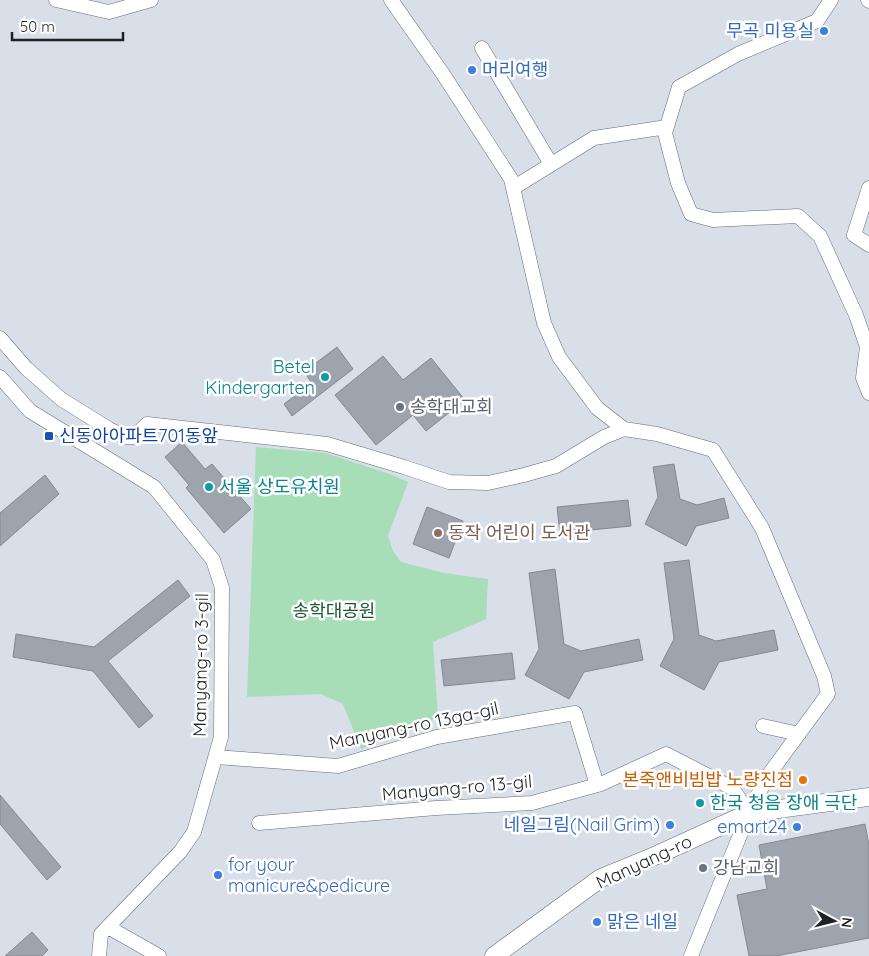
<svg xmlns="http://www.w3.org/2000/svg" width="869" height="956" font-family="Quicksand,'Noto Sans KR',sans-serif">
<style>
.green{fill:#a7ddb7}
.building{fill:#9da4ad;stroke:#828992}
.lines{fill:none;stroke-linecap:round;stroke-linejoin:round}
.minor-casing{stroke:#666c75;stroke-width:15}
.tertiary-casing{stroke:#666c75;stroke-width:19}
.minor{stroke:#fff;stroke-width:14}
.tertiary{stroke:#fff;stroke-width:18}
.shop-dot{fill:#3f7fe0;stroke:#fff;stroke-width:2}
.culture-dot{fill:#0f9aa8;stroke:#fff;stroke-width:2}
.worship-dot{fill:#6b7280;stroke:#fff;stroke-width:2}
.transit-dot{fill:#1a4fb4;stroke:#fff;stroke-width:2}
.education-dot{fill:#8d6e63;stroke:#fff;stroke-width:2}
.food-dot{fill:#e8710a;stroke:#fff;stroke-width:2}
.labels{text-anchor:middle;stroke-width:5;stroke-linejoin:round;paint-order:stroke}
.shop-label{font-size:18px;fill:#366cbe;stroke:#fff;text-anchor:end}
.culture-label{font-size:18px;fill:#0d838f;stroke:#fff;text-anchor:start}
.worship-label{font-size:18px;fill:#5b616d;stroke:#fff;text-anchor:start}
.transit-label{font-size:18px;fill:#164399;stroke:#fff;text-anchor:start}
.education-label{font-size:18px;fill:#785e54;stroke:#fff;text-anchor:start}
.park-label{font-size:18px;fill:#1a5834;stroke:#fff}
.street-label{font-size:18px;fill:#1f2125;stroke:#fff}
.food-label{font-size:18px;fill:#c56008;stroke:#fff;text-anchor:end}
</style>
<rect width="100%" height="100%" fill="#d8dfe9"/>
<path class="green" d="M256,447L325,453L390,474L408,482L388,536L393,551L401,562L444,573L488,579L486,619L433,642L438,718L361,749L343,704L321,694L247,697Z"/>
<path class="building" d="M337,347L353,369L292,416L284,404L312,383L304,372Z
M383,356L403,380L431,358L465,400L426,431L413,415L376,445L335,395Z
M182,442L205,469L212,464L251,509L224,533L186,488L189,485L165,457Z
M674,464L680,499L697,505L724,498L729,518L696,526L686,546L645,524L658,497L653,467Z
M45,475L59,494L0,546V513Z
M628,500L631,526L560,533L557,507Z
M427,507L463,521L449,558L413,544Z
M689,560L699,635L716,641L774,630L778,650L719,662L704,690L660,666L674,639L664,563Z
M555,569L564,644L581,651L639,639L643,660L584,672L569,699L525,675L539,649L529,573Z
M178,580L190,596L108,661L153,716L139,728L93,671L13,657L16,634L94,647Z
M512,653L515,679L444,686L441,660Z
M0,795L61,867L47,880L0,824Z
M865,824L869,845V938L776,956H749L737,895L767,889L759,845Z
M32,932L48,950L42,956H5Z"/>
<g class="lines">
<g class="minor-casing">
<path id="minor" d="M56,0L109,12L151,0
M391,0L443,74L511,179L544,323L559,357L597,408L624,429
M831,0L817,21L738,54L679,87L665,133L678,183L691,214L713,220L798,216L820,236L856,315L867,347L863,378L869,393
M868,0L869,1
M482,48L551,164
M513,188L594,138L667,127
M869,188L854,235L869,245
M0,338L26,368L61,399L109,429L125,437H134L147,424L327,444L404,467L449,482L488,483L524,475L556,466L604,437L624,429L657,434L713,450L762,528L824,676L828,694L767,777L749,813L691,956
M0,377L30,411L154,487L213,560L222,588L221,737L194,832L180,852L101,934L99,956
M763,726L799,734
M216,757L338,766L437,737L575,713L597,785
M259,823L436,808L532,803L601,784L666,754L732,788L749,813
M108,927L159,956"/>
</g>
<g class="tertiary-casing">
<path id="tertiary" d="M494,956L601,878L657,855L749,813L869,797"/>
</g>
<use href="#minor" class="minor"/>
<use href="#tertiary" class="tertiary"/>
</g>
<g class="shop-dot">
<circle cx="824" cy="31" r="5"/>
<circle cx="472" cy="70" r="5"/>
<circle cx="670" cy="825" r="5"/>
<circle cx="797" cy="827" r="5"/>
<circle cx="218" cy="875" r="5"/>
<circle cx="597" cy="922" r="5"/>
</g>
<g class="culture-dot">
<circle cx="325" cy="377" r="5"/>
<circle cx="209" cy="487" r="5"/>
<circle cx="700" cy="803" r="5"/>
</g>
<g class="worship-dot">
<circle cx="400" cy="407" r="5"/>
<circle cx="703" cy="868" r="5"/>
</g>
<rect class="transit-dot" x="44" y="431" width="10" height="10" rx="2.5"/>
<circle class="education-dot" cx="438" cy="533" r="5"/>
<circle class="food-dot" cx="803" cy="780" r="5"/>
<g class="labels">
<g class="shop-label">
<text x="814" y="37">무곡 미용실</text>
<text x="482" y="76" text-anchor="start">머리여행</text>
<text x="660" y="831">네일그림(Nail Grim)</text>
<text x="787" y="833">emart24</text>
<text x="228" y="871" text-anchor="start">for your<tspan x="228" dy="21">manicure&amp;pedicure</tspan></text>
<text x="607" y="928" text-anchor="start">맑은 네일</text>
</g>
<g class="culture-label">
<text x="315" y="373" text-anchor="end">Betel<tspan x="315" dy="21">Kindergarten</tspan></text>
<text x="219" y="493">서울 상도유치원</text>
<text x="710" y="809">한국 청음 장애 극단</text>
</g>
<g class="worship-label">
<text x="410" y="413">송학대교회</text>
<text x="713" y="874">강남교회</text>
</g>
<g class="transit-label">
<text x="59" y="442">신동아아파트701동앞</text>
</g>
<g class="education-label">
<text x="448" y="539">동작 어린이 도서관</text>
</g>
<g class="park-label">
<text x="334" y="617">송학대공원</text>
</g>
<g class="street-label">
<text transform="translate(201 665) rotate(-89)" y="6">Manyang-ro 3-gil</text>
<text transform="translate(414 726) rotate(-12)" y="6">Manyang-ro 13ga-gil</text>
<text transform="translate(457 788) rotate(-5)" y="6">Manyang-ro 13-gil</text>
<text transform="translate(644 862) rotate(-25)" y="6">Manyang-ro</text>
</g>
<g class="food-label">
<text x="793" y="786">본죽앤비빔밥 노량진점</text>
</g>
</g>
<g transform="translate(834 921) rotate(97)" stroke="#ffffff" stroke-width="4" paint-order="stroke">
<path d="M0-4L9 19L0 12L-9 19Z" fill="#1f2125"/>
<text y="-8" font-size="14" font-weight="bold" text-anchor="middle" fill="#1f2125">N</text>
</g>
<path d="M12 32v8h111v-8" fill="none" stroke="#1f2125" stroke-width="2.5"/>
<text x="20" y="32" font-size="15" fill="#1f2125" stroke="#ffffff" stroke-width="4" paint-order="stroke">50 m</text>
</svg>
